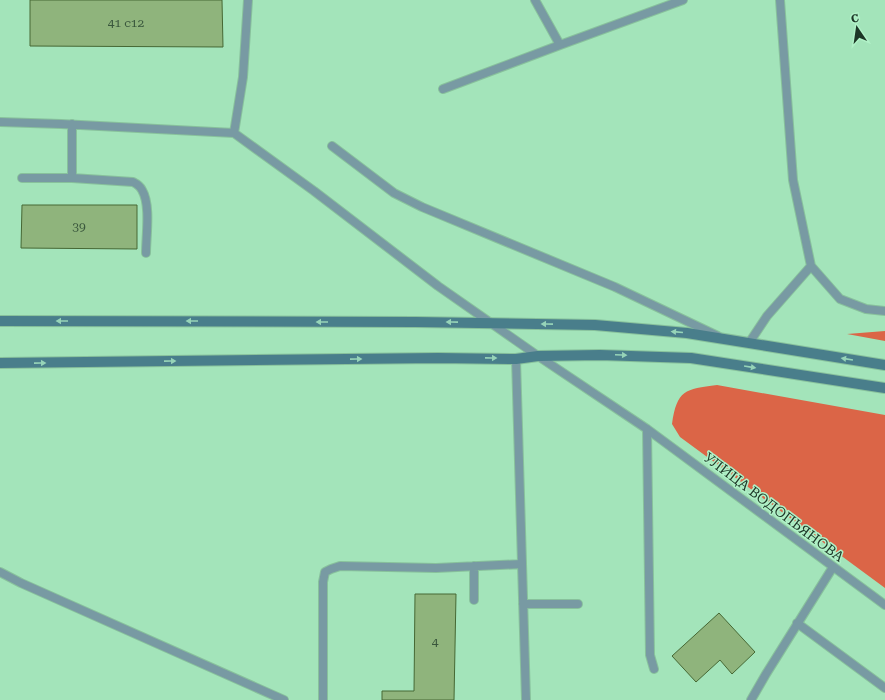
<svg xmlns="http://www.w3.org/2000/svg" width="885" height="700" font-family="'Roboto Serif',serif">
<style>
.forest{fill:#db6547}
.building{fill:#8fb47c;stroke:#466834}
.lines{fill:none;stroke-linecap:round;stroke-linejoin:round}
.service-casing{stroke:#88c19c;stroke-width:10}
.secondary-casing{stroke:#88c19c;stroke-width:12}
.service{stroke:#789aa3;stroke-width:8}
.secondary{stroke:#497e8b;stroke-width:10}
.oneway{fill:#96d4b8}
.labels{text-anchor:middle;stroke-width:3;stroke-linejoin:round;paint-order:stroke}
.number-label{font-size:12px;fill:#39563c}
.street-label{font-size:14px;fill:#1c3626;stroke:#b0f1c7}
</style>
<rect width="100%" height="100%" fill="#a3e4ba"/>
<path class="forest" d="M885,331V341L847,334Z
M717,385L885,415V588L680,437L672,424C677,390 685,389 717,385Z"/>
<path class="building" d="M30,0H222L223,47L30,46Z
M22,205H137V249L21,248Z
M415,594H456L454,700H382V691H414Z
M719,613L755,652L732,674L720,660L696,682L672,656Z"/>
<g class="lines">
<g class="service-casing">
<path id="service" d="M535,0L560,45L683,0
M443,89L560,45
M0,122L61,124L234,133L314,191L438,286L538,356L647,429L885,605
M234,133L243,77L248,0
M332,146L394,193L422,207L615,287L718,336
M22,178H72V124
M72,178L133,182C137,184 140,186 142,190C151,205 146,236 146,253
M811,266L840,299L866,309L885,311
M749,343L767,316L811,266L793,180L780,0
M516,359L526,700
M647,429L650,655L654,669
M0,572L21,583L284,700
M474,600V566
M523,604H578
M797,623L885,688
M323,700V582L325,572L331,569L340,566L436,568L522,564
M751,700L766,674L833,567"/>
</g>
<g class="secondary-casing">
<path id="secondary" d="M0,321L416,322L595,325L687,333L885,365
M0,363L438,358L516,359L538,356L600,355L691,358L885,388"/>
</g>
<use href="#service" class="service"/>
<use href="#secondary" class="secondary"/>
</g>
<defs><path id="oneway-solid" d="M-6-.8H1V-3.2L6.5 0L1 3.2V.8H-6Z"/></defs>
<g class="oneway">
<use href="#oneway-solid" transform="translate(62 321) rotate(-180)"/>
<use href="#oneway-solid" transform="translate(192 321) rotate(-180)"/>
<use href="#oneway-solid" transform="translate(322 322) rotate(-180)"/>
<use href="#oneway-solid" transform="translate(452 322) rotate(-179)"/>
<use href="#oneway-solid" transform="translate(547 324) rotate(-179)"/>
<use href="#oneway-solid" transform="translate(677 332) rotate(-175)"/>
<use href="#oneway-solid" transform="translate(621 355) rotate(2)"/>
<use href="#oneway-solid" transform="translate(491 358) rotate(1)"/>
<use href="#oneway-solid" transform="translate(356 359) rotate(-1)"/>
<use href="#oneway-solid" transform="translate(847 359) rotate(-171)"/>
<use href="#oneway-solid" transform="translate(170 361) rotate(-1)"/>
<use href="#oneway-solid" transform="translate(40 363) rotate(-1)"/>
<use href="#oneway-solid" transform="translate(750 367) rotate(9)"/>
</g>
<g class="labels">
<g class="number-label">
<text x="126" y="27">41 с12</text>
<text x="79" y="231">39</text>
<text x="435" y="646">4</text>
</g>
<g class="street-label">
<text transform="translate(774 507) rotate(37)" y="5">УЛИЦА ВОДОПЬЯНОВА</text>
</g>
</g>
<g transform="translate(857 28) rotate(347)" stroke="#b0f1c7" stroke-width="3" paint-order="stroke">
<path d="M0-3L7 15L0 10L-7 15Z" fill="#1c3626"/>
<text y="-6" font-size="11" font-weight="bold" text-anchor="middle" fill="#1c3626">С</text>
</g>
</svg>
